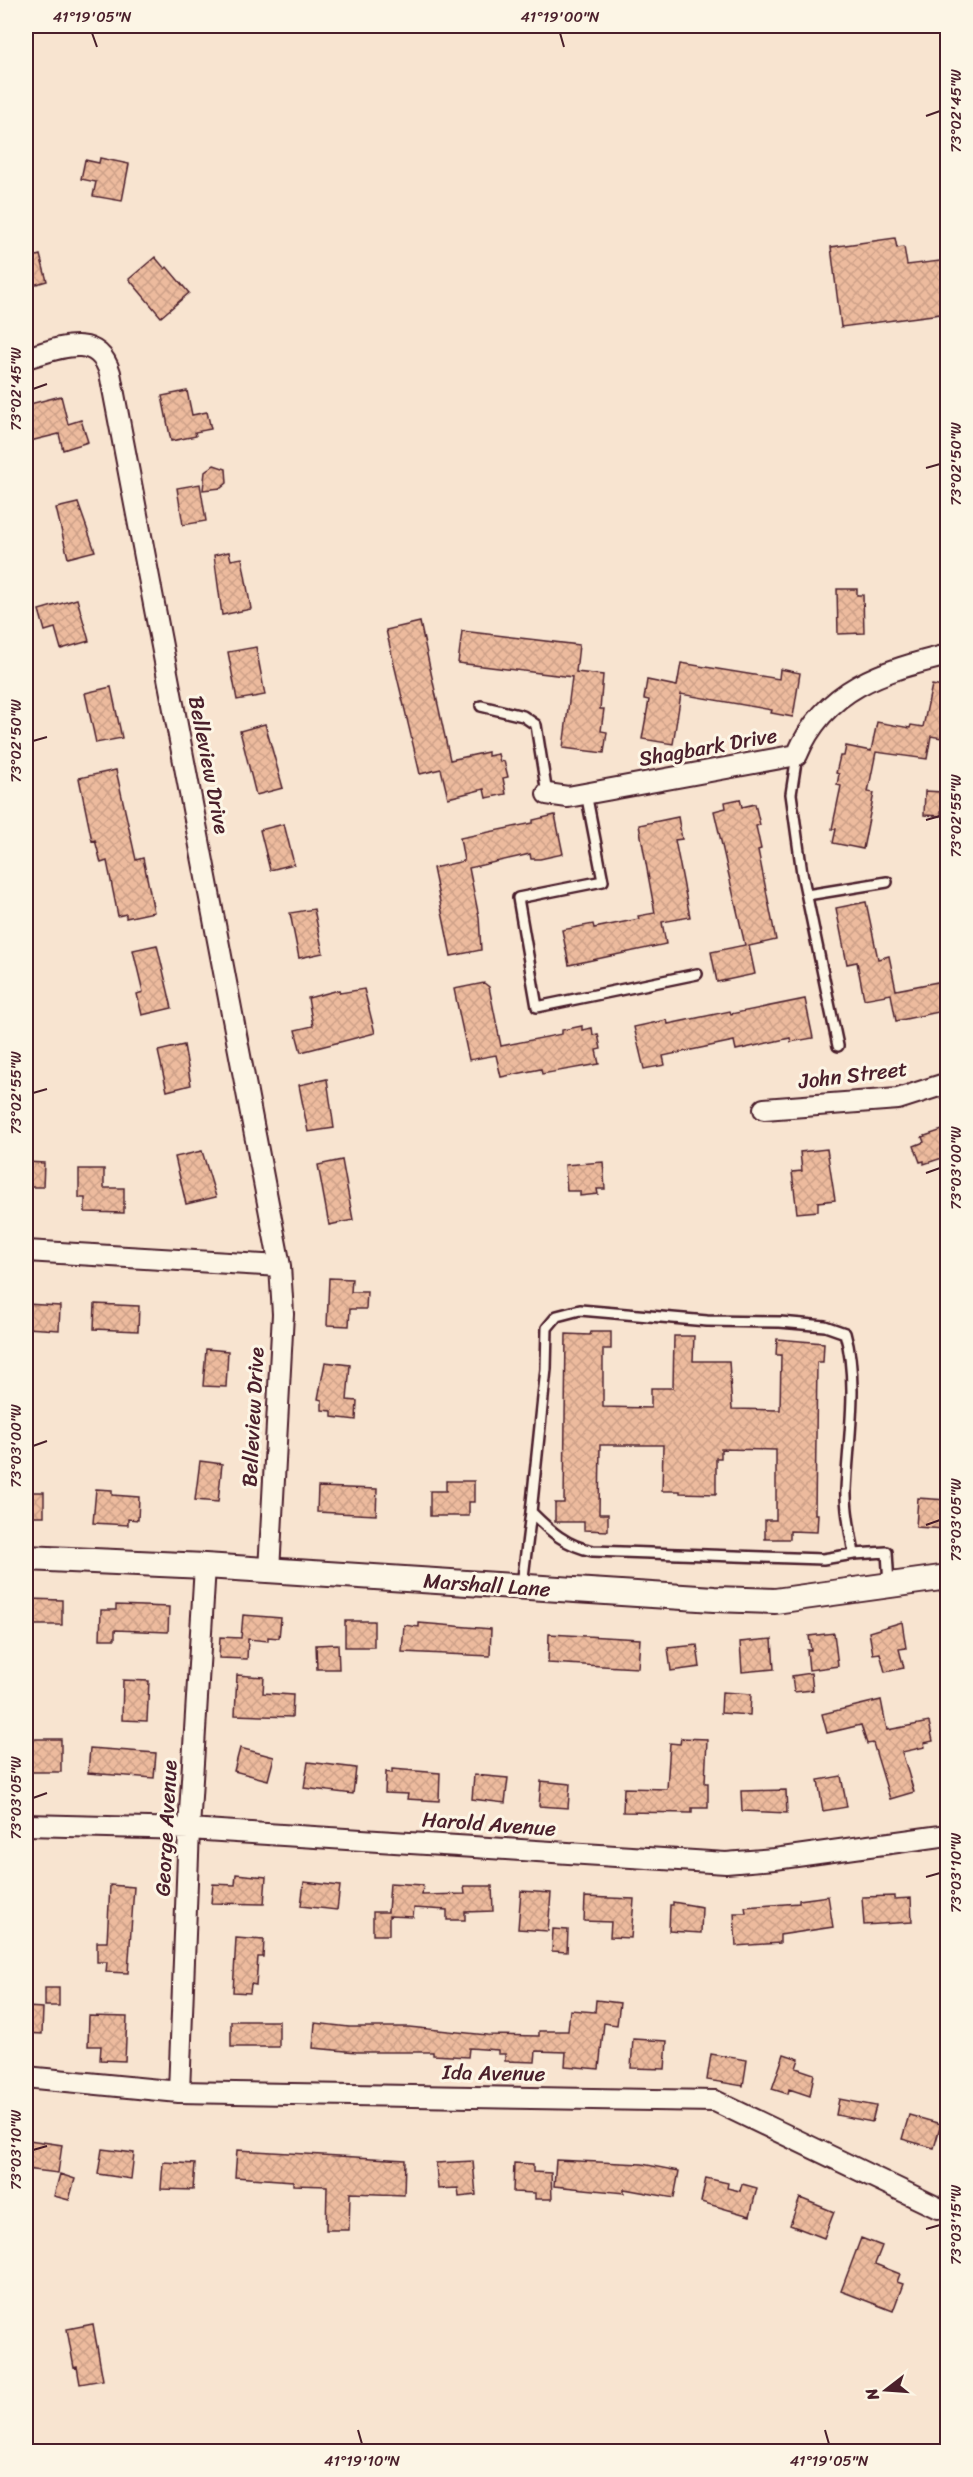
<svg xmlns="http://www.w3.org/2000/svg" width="973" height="2477" font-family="Sriracha,sans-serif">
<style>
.building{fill:url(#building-cross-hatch);stroke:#4a1f2b;stroke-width:1.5}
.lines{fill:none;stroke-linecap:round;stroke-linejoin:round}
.service-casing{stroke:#4a1f2b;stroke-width:14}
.minor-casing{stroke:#4a1f2b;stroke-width:24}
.tertiary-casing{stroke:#4a1f2b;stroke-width:28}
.service{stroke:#fcf5e5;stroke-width:9}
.minor{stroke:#fcf5e5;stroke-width:20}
.tertiary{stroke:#fcf5e5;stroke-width:24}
.ticks{fill:none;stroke:#4a1f2b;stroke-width:2}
.labels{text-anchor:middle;stroke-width:6;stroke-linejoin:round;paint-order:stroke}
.street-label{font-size:21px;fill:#4a1f2b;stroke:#fcf5e5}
.neatline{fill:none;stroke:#4a1f2b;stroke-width:2}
.ticks-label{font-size:15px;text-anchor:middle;fill:#4a1f2b}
</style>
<defs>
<pattern id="building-cross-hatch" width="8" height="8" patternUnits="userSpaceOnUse" patternTransform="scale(1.5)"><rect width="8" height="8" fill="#edbb9e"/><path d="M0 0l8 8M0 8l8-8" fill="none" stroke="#cda088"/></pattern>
</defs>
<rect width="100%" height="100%" fill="#f8e4d0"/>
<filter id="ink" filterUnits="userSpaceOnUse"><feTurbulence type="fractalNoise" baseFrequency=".0167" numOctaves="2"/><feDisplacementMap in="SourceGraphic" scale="12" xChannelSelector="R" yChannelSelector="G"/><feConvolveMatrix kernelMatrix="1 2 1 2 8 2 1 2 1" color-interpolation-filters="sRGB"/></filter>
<g filter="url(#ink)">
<path class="building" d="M100,158L129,164L122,201L93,196L96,182L81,179L85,160L99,163Z
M895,238L897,248L904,247L907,265L948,260V313L841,327L831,247Z
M40,255L47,281L26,287V259Z
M155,257L165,269L167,267L189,293L161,317L129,279Z
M187,391L192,415L207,412L211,429L195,432L196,436L171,441L162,396Z
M61,396L68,424L81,420L88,442L63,450L59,434L26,442V405Z
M214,465L226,469L227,483L221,488L203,490L205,472Z
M200,484L206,521L183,525L177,488Z
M78,503L95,551L68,558L56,508Z
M229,552L231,560L242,558L251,609L222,615L214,555Z
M837,589H857V595H863L864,633L838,634Z
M77,599L89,641L61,649L55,628L45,631L39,610Z
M420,622L450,760L488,752V756L498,754L500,762L504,761L508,777L503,778L506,794L486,798L484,789L448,798L441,769L420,774L386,630Z
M462,631L579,645L576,672L603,675L600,709H604L601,731L607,732L604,753L563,748L572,677L458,663Z
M256,647L265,695L237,700L228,652Z
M681,663L779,679L780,669L800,673L793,717L771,713L772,710L681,694L673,744L642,739L649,700L644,699L647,680L677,686Z
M932,685L948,688V739L931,736L927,759L876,752L868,792L874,793L863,849L833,843L836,829H832L841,786L837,785L839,774L836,773L840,756H844L846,746L871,751L877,722L910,728L911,725L923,727Z
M111,687L122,738L96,743L85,693Z
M265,724L283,788L256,795L240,731Z
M116,770L136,860L143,858L154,912L126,918V914L118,916L107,861L101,863L95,840L92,841L79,778Z
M925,791L942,792L941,816L924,815Z
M740,799L742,807L755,804L760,825L756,826L761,849L758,850L776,940L749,946L755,974L717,982L711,952L745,945L714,811L726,808L725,802Z
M555,815L563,854L540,859H531L530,854L469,868L479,917L481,950L451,956L433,868L464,861L460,838L533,823V820Z
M678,817L682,839L675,840L690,917L662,922L666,944L569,965L562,930L593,924L594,928L639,919L638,916L655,913L639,825Z
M284,824L294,864L270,870L260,830Z
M866,902L878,959L889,956L896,990L948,980V1010L896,1021L891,994L864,999L857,962L847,964L836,908Z
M314,909L323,953L299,958L290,913Z
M157,945L172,1008L142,1015L137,994L143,992L133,950Z
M484,983L489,987L501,1046L562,1034V1030L582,1026V1030L592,1028L593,1035L598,1034L601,1049L596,1050L599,1064L542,1074L541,1069L501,1077L496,1055L469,1060L454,989Z
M364,989L375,1033L301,1052L295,1030L313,1026L308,998L339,990L340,993Z
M805,999L813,1038L791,1042L790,1038L736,1050L734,1041L663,1056L665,1065L644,1069L634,1027L667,1020L668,1024L730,1011L731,1014Z
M184,1045L191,1085L167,1091L158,1051Z
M327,1079L334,1128L308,1132L299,1085Z
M948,1128V1156L924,1164V1161L920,1162L914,1146L924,1142L922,1137Z
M827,1149L835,1200L818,1202V1211L797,1213L792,1172L802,1171L800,1152Z
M202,1151L216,1197L186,1204L175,1157Z
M342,1160L353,1220L329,1225L318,1165Z
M26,1162L44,1163L43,1187H26Z
M603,1162L605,1189H597L598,1194L580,1196V1191H567L565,1165Z
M79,1169H104V1188H124V1213L85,1212V1198H79Z
M329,1278L352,1279L351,1292H367L366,1309H350L349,1326L327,1325Z
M26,1304L60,1306L59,1330L26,1328Z
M95,1304L139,1306L138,1331L94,1329Z
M591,1332H611V1349H603V1407L651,1408V1388H673L674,1336H694L693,1361H729L732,1409L780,1410L781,1355H776L777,1339L824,1343L823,1362H817L815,1514H818L817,1532L790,1531V1539H765V1520H776V1450L721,1449V1458H716V1494L680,1493V1491H662L663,1445H600L599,1514H608V1531L584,1530V1522H555V1503H564L566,1334L590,1335Z
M206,1349L228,1351L226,1387L203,1386Z
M325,1362L350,1365L347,1400L357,1401L356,1420L332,1417V1411L322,1410V1400L318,1399Z
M200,1461L222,1464L218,1502L195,1500Z
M446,1481H474V1502H469V1516H430V1491H446Z
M318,1487L377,1489L376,1515L317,1512Z
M96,1489L112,1490V1495L139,1497L138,1520L128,1519V1525L93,1523Z
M26,1492H44V1516H26Z
M918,1498L947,1500L945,1529L916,1527Z
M29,1599L62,1600V1625H29Z
M116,1605L169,1607L168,1632L115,1630V1639H100L101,1610H116Z
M243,1615L281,1618L279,1638L268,1637V1641L248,1639L247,1659L219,1658L220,1637L241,1638Z
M345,1621H374V1647H345Z
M902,1622L906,1648L899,1649L904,1668L885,1672L880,1653L873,1654L869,1632Z
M419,1623L491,1629L490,1656L402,1652L404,1625L419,1627Z
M834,1633L838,1666L809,1670L807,1650H811L809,1636Z
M549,1634L640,1639L638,1668L548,1663Z
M772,1639L774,1669L742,1672L740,1642Z
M338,1644L339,1669H317L316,1645Z
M697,1645L700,1667L671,1671L668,1648Z
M811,1673L813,1690L794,1692L792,1676Z
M237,1675L264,1677L263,1693L293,1695L292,1717L235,1715Z
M123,1680L149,1681L147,1721L122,1720Z
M722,1692L751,1694L750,1715L721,1713Z
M881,1700L887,1730L929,1722L933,1741L924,1743L925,1747L902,1752L914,1792L890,1799L873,1743L867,1744L861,1725L827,1733L822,1714Z
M681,1738L707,1739L705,1783H708V1808H692V1813L623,1812L624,1788L667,1789L670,1743L680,1744Z
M27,1739H61V1772H27Z
M90,1748L156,1753L154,1778L88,1773Z
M240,1748L274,1757L268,1780L234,1771Z
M308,1762L356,1768L353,1794L304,1788Z
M392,1769L440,1773L439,1801L407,1799L408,1794L385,1793L386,1772L392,1773Z
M474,1775L508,1778L505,1803L472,1799Z
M841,1776L847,1807L823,1811L818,1780Z
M541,1781L570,1784L568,1808L539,1806Z
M786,1790L787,1813L742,1811L741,1791Z
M236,1874L266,1877L264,1904L211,1903L213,1884L235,1885Z
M304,1882L340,1886L337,1910L301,1906Z
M390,1883L423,1885L422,1895L465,1894L464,1886H492L493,1911L465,1912V1920H447V1910L414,1908L413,1917L389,1916V1935H373V1912H388Z
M110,1885L134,1887L128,1973L106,1972L107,1962H97V1942H107Z
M521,1891L551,1893L548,1931L518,1929Z
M828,1896L833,1927L780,1935V1943L736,1946L734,1913H746L745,1907L799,1903V1900Z
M894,1896V1899L911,1898L912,1922L864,1925L862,1897Z
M585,1897L634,1899L631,1938L610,1937L611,1922L584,1921Z
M673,1902L702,1907L701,1933L669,1931L670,1905H673Z
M553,1929L568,1930L567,1952L552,1951Z
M236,1938L264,1940L263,1957H258L256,1985L251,1984L250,1993L233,1992Z
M45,1988H59V2006H45Z
M596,2000L620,2003L617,2025L604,2023L599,2069L565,2066L566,2052L536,2051L535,2062L505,2061V2054H498V2050L469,2048L468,2057L433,2055V2052H357L313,2048L315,2023L349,2027H409L487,2035L539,2036V2031H568L570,2010L595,2012Z
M26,2007L43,2008L42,2034L26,2033Z
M89,2016L127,2017L125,2061L100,2060L101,2046H88Z
M231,2021H279V2047H231Z
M633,2039L667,2041L665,2069L631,2068Z
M711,2054L747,2060L743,2086L707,2080Z
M784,2054L799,2059L796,2068L814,2074L810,2096L789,2089L788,2094L772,2089Z
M839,2099L876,2106L872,2122L836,2115Z
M909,2115L941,2124L934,2148L902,2139Z
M29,2140L62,2145L58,2173L26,2169Z
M102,2149L134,2153L131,2179L98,2174Z
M237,2150L405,2160L404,2195L350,2193L349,2230H326L327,2186L293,2185V2181L235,2177Z
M556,2160L642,2164L679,2171L674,2198L624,2189V2193L554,2186Z
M473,2161L476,2195L459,2197L458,2188L438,2189L436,2163Z
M163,2162L195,2164L193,2190L161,2189Z
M514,2163L533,2164V2172L551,2173L552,2199H535V2193L513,2192Z
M60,2174L75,2179L69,2200L54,2196Z
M706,2178L728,2183L727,2188L740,2191L742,2184L757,2188L750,2216L701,2202Z
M800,2198L834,2212L824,2238L790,2225Z
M861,2238L882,2246L875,2264L900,2274L897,2282L903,2284L893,2311L841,2291Z
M93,2324L103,2380L80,2384L77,2367L74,2368L67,2329Z"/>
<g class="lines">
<g class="service-casing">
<path id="service" d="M481,706L523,716L536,725L547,794
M797,755L791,794L802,873L838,1046
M586,793L603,881L518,898L537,1007L697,974
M807,895L887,882
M854,1554L887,1552L889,1585
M522,1585L531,1512C550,1531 566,1546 593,1551L823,1559L854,1554C851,1534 845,1511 846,1490C848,1441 859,1381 845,1333L825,1326L780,1322L707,1321L580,1310L557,1316L547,1328L546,1369L531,1512"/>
</g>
<g class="minor-casing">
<path id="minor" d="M26,358C58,349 97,330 110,373L280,1266L26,1251
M547,794L568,797L797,755C825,688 882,671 948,655
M764,1109L898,1099L948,1083
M269,1571L283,1314L280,1266
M26,1825L189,1829L726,1863L775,1859L948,1835
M26,2077L179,2092L715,2101L938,2208
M179,2092L189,1829L205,1566"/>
</g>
<g class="tertiary-casing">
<path id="tertiary" d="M26,1558L205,1566L714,1599L775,1601L948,1577"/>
</g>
<use href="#service" class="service"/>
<use href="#minor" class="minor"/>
<use href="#tertiary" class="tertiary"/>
</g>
</g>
<path class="ticks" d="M92,33L97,47M560,33L564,47M926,116L940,111M33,389L47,384M926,468L940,464M33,741L47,737M926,820L940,816M33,1093L47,1089M926,1173L940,1168M33,1446L47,1441M926,1525L940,1520M33,1798L47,1793M926,1877L940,1873M33,2150L47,2146M926,2229L940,2225M358,2430L362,2444M825,2430L829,2444"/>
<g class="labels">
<g class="street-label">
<text transform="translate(708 747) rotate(-10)" y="7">Shagbark Drive</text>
<text transform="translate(209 765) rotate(79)" y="7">Belleview Drive</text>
<text transform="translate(853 1075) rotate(-7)" y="7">John Street</text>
<text transform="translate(253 1417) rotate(-87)" y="7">Belleview Drive</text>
<text transform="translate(487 1585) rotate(4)" y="7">Marshall Lane</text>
<text transform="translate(489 1824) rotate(4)" y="7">Harold Avenue</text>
<text transform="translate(166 1828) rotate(-87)" y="7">George Avenue</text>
<text transform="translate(494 2073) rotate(1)" y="7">Ida Avenue</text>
</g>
</g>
<rect width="973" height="2477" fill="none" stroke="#fcf5e5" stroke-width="66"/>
<g transform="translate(886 2390) rotate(253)" stroke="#fcf5e5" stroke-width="4.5" paint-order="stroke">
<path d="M0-4.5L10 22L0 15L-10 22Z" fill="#4a1f2b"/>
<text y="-9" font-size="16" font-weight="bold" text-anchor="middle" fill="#4a1f2b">N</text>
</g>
<rect x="33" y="33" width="907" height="2411" class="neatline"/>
<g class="ticks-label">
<text x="92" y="22">41°19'05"N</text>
<text x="560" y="22">41°19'00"N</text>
<text transform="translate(956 111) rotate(-90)" y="5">73°02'45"W</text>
<text transform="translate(16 389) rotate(-90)" y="5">73°02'45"W</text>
<text transform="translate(956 464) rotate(-90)" y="5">73°02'50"W</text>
<text transform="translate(16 741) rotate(-90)" y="5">73°02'50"W</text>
<text transform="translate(956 816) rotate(-90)" y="5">73°02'55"W</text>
<text transform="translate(16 1093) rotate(-90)" y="5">73°02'55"W</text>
<text transform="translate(956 1168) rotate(-90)" y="5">73°03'00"W</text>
<text transform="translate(16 1446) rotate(-90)" y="5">73°03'00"W</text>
<text transform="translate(956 1520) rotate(-90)" y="5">73°03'05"W</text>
<text transform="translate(16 1798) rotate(-90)" y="5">73°03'05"W</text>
<text transform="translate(956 1873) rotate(-90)" y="5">73°03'10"W</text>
<text transform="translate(16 2150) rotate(-90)" y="5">73°03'10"W</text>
<text transform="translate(956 2225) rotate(-90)" y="5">73°03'15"W</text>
<text x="362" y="2466">41°19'10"N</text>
<text x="829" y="2466">41°19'05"N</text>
</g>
</svg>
